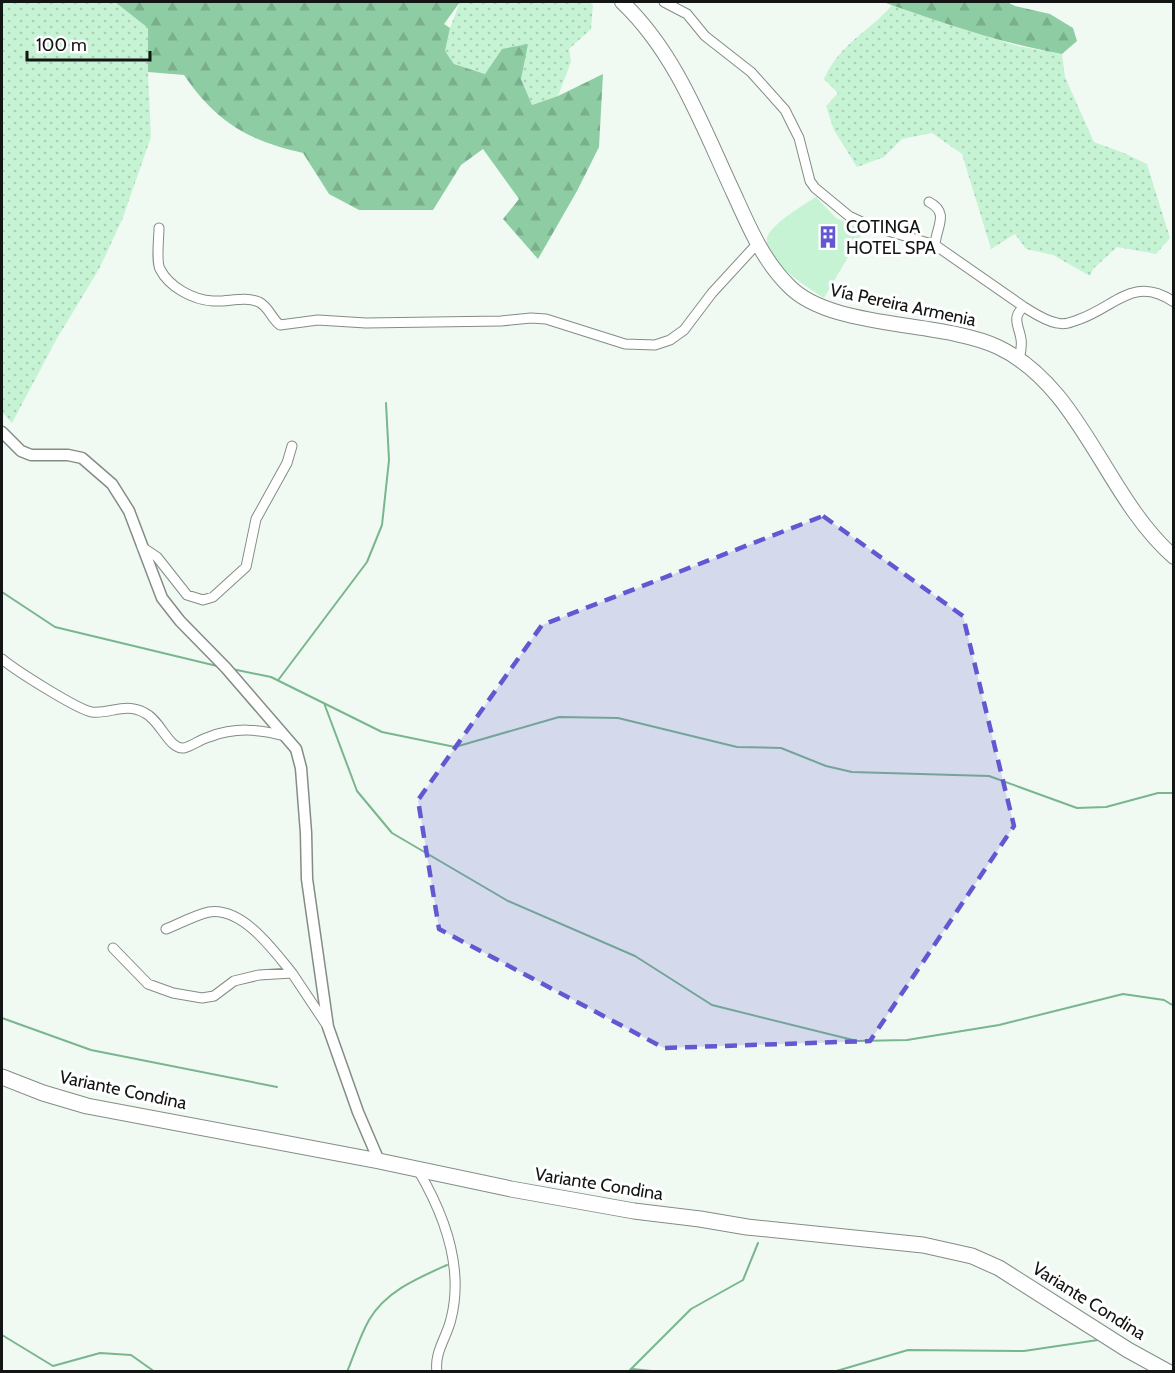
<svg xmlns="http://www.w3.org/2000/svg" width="1175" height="1373" font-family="Cabin,sans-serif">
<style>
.grass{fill:url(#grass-dots)}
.forest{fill:url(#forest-firs)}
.park{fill:#c7f3d5}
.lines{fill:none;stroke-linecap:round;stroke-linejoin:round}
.stream{stroke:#78b68d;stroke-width:2}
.minor-casing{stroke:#848c86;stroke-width:11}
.tertiary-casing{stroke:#848c86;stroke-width:13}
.primary-casing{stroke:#848c86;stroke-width:16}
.trunk-casing{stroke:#848c86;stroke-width:17}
.minor{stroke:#fff;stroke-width:9}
.tertiary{stroke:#fff;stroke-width:10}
.primary{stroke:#fff;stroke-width:14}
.trunk{stroke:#fff;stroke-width:15}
.marked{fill:#6258d1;fill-opacity:0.2;stroke:#6258d1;stroke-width:4.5;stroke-dasharray:12 8;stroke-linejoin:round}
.labels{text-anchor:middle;stroke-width:6;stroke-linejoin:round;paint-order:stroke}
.poi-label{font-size:18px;fill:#121513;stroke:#fff;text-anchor:start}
.street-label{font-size:18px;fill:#121513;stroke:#fff}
</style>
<defs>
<pattern id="grass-dots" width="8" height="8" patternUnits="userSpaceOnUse" patternTransform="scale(1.5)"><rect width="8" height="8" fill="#c7f3d5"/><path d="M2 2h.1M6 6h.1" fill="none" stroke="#aacfb6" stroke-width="1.8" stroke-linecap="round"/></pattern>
<pattern id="forest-firs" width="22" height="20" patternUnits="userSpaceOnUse" patternTransform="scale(1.5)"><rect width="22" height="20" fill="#8ecda3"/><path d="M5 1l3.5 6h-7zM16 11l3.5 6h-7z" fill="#79af8b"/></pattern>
</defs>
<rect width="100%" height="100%" fill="#f0faf3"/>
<path class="grass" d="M2,2H115L149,28L148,72L151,137L122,220L99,269L56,340L12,423L2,412Z
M460,2H588L593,5L591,29L569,49L571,62L558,96L532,105L521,79L502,49L485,74L454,64L445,51L450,28Z
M892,5L1017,46L1062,54L1065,77L1094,142L1124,153L1147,164L1170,238L1156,254L1117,247L1093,269L1090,276L1053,255L1026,249L1015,234L991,249L962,154L932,133L902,139L884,157L857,167L834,130L826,106L838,93L824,79C840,43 868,33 892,5Z"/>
<path class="forest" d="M115,2H460L444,24L450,28L445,51L454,64L485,74L502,49L528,44L521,79L532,105L558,96L603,74L599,147L577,191L538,259L503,219L519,199L483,149L461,165L433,210H359L329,194L303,153C249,141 216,122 184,75L148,72V28Z
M883,2H1007L1015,6L1050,14L1073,28L1077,41L1062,54C1000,43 943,23 883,2Z"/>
<path class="park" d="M816,197L836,218L864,230L824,298C809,288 758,258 768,235C774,223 804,204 816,197Z"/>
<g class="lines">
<path class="stream" d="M2,592L55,627L217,666
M232,669L271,677L382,732L455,747L559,717L618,718L737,747L781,748L826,766L852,772L989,776L1077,808L1106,807L1158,793H1174
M279,679L367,562L382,525L389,460L386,403
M324,703L357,791L392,833L508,901L635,956L712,1005L857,1041L907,1040L999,1025L1123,994L1164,1000L1174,1006
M2,1018L91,1050L277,1087
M2,1335L53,1366L100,1353L131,1355L155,1372
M632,1369L662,1372
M347,1372C354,1355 360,1336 369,1320C386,1291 418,1278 447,1265
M628,1372L691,1309L743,1280L758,1243
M833,1372L908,1350L1024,1351L1098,1340"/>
<g class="minor-casing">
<path id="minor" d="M664,2L687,14L705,36L751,72L785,110L799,138L810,181L815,188L849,216L868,225L935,245L1024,307C1034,313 1045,321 1057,323C1065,325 1072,322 1080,319C1116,306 1134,275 1174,302
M929,202C950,213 936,227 935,245
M159,228C159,237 156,262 160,269C169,287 193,300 213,301C228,302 245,296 259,302C269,307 271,318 280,325L318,320L366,323L501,321L531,318L546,319L625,344L655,345L670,340L684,330L712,293L757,244
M1019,359C1021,352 1022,346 1021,339C1019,326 1011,317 1024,307
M142,547L157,557L187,595L203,600L213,597L246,567L256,519L287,463L292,446
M2,659C15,670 78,710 92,712C111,714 125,702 145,713C161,721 169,750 184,748C192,746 201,739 209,737C235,727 259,729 285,736
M166,929C179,924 195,915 209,912C243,907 274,951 292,973
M113,948L148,984L173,993L202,998L214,996L234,981L259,975L292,973L328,1027
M418,1170C444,1214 464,1268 451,1319C447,1337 434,1352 437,1372"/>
</g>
<g class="tertiary-casing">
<path id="tertiary" d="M2,432L21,451L31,455H68L82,458L112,484L129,511L162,598L180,621L226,668L296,749L301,768L306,833L307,879L328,1027L358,1112L379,1161"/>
</g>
<g class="primary-casing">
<path id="primary" d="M622,2C677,54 703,128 735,196C749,227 763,260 788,285C830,330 941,320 998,347C1082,387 1105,497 1174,557"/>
</g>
<g class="trunk-casing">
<path id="trunk" d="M2,1077L43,1093L87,1106L379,1161L511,1189L634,1211L700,1219L747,1227L923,1245L972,1256L999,1268L1128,1350L1168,1372"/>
</g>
<use href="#minor" class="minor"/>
<use href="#tertiary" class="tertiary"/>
<use href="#primary" class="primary"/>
<use href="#trunk" class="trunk"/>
</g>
<path class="marked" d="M823,516L963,616L1014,826L870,1041L664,1048L439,929L418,800L542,625Z"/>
<defs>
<g id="building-bare" transform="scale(1.8)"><path d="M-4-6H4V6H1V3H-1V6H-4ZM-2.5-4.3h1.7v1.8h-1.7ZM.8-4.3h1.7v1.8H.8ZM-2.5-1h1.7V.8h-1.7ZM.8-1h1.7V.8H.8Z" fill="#6258d1" stroke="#fff" stroke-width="2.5" paint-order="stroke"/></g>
</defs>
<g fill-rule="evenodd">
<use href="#building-bare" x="828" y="237"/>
</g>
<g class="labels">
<g class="poi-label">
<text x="846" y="233">COTINGA<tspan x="846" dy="21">HOTEL SPA</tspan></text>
</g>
<g class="street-label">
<text transform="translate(903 305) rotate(12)" y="6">Vía Pereira Armenia</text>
<text transform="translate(123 1090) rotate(12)" y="6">Variante Condina</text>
<text transform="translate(599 1184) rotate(9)" y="6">Variante Condina</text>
<text transform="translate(1089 1301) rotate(32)" y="6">Variante Condina</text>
</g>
</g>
<rect width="1175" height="1373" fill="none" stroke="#121513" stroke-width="6"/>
<path d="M27 51v9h123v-9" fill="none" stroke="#121513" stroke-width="3"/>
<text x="36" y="51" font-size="18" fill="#121513" stroke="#ffffff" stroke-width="4.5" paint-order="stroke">100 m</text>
</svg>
